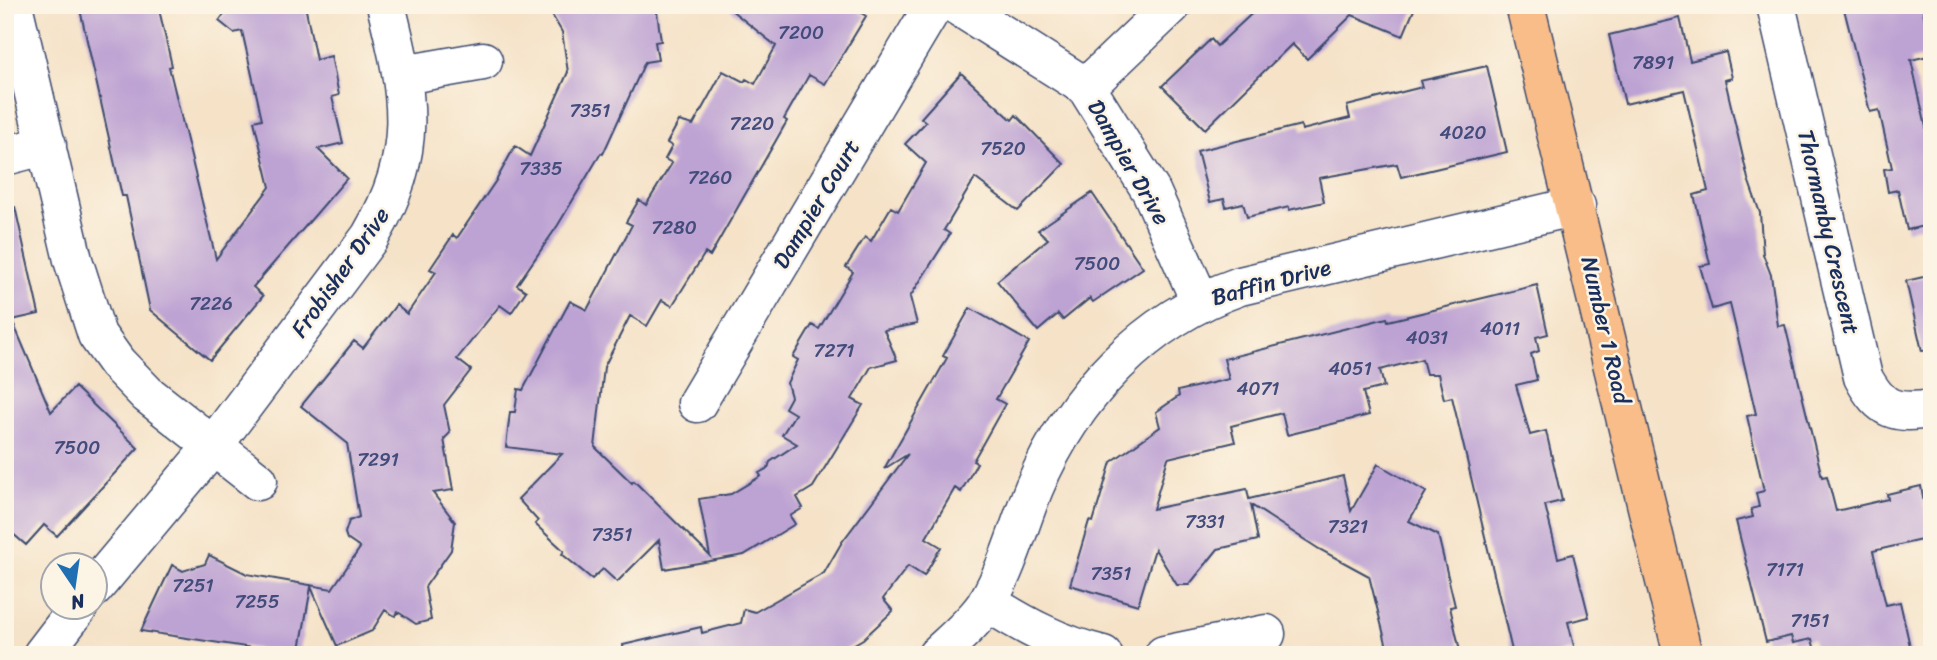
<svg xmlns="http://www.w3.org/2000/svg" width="1937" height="660" font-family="Sriracha,sans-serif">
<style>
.building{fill:#bda3d3}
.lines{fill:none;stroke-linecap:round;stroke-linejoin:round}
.minor-casing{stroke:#3c4a6e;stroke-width:41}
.major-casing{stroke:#3c4a6e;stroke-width:41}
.minor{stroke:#fff;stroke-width:38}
.major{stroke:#f8bd88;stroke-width:38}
.labels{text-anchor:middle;stroke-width:5;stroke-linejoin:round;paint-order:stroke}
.number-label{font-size:19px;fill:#444c7b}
.street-label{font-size:23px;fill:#1b2f5e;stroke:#fcf5e5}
</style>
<rect width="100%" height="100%" fill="#fcf5e5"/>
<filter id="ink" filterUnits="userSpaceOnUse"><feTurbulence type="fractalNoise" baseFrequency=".0143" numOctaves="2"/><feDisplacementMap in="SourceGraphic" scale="14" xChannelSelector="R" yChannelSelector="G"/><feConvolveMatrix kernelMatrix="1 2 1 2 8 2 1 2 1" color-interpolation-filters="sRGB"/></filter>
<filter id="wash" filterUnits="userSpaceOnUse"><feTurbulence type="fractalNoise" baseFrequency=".00686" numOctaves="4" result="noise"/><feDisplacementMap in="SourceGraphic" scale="28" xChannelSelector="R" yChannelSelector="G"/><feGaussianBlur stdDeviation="1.57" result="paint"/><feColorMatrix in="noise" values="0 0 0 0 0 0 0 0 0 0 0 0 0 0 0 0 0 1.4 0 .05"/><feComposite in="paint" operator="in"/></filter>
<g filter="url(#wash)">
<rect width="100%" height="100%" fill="#f5e2c7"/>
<g id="blocks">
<path class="building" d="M79,5H158L172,66L169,67L216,259L270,187L254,121L262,119L242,31L234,33L219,21L231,5H305L316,60L331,56L339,95L332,97L343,143L318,149L347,178L253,287L263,296L210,360L150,310L126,196H122Z
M546,5H656L661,41L655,42L658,60L645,62L603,154L601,153L558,225L517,285L526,291L511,313L500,305L457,359L471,370L444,405L450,433L444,439L453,490L433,493L455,522L451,550L425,587L431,620L416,624L398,612L395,616L385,610L372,631L337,646L311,587L299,655L141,631L172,565L183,571L205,564L209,555L247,574L332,589L360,548L347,539L345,533L349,521L359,517L347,443L301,406L354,341L363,348L396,305L407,314L436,272L430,269L453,235L457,238L497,179L515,146L530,156L568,72L562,32Z
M725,5H848L866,16L825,84L809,75L784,119L787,121L710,256L705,253L672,306L662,300L647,326L630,316L604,367L595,447L632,483L634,481L710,556L699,499L731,494L761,476L759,473L768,468L770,462L797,444L782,435L795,414L785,408L791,397L787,383L798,360L793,357L812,325L819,329L853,272L846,267L865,237L871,241L891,207L898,211L926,163L905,144L926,122L921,118L961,73L1012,120L1016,115L1064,164L1018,211L975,178L944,230L950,234L910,297L917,324L884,330L897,360L871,367L852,399L863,405L813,487L797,497L803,508L790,516L795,524L744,555L664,569L659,540L617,582L603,569L592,579L562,554L564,551L535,524L538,521L518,499L562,454L506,447L510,412H515L518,389L523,390L570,301L587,310L632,225L626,222L639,200L646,205L672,163L665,159L672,146L667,143L679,121L693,125L723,71L744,82L746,79L755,84L776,46Z
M1261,5H1416L1403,36L1352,15L1307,59L1292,44L1205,129L1162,86L1211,39L1217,46Z
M1843,5H1922L1932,55L1911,60L1932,154V224L1907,230L1898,190L1888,192L1884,169L1892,168L1879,110L1870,112Z
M1680,18L1690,61L1726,52L1732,78L1725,80L1748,179L1760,213L1763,254L1771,275L1778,326L1785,325L1822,477L1827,476L1836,511L1888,499L1887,494L1921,486L1930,538L1873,551L1886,605L1900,602L1912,655H1816L1812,639L1793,643L1791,636L1766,642L1736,521L1753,517L1751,509L1759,507L1756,493L1764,491L1747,416L1756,414L1730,304L1712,309L1700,266L1710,264L1694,195L1708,191L1684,90L1625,104L1609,35Z
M1487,66L1507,152L1401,177L1397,164L1319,178L1324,202L1289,210V207L1247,217L1243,203L1226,207L1224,199L1210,202L1197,151L1301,125L1302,130L1350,118L1347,106L1422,87L1420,81Z
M1092,193L1143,268L1093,302L1090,298L1063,320L1058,314L1038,331L997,281L1048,239L1038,230Z
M15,207L39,314L12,320L51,412L75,387L138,448L57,536L44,525L26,545L5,527V208Z
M1932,275V350L1922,351L1906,281Z
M1537,285L1548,334L1536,337L1539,351L1531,354L1537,380L1516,385L1530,435L1546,431L1562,501L1545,505L1558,558L1573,554L1589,617L1568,622L1575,650L1554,655H1513L1452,397L1444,399L1438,374H1426L1422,359L1380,370L1384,387L1363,392L1369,415L1287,435L1282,413L1231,426L1235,442L1168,458L1153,509L1247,489L1249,499L1343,476L1351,511L1378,464L1426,492L1409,521L1438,535L1455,606L1450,607L1461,655H1389L1369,576L1319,549L1251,505L1258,540L1218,549L1189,585H1177L1155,549L1138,605L1070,585L1089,521L1093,522L1111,462L1160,427L1156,412L1179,396L1178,391L1229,379L1224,359L1387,318L1388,321Z
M970,308L1029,342L996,399L1005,404L973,461L977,463L961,492L955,488L926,538L941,547L924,576L908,566L883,599L893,611L863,639L835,655H624L623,645L701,627L702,633L741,623L744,609L755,612L824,573L842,542L908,454L884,469L947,358L943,356Z"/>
</g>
</g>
<g filter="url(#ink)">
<use href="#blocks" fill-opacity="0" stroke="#3c4a6e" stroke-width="2"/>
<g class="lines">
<g class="minor-casing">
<path id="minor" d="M13,5L73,260L97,335L117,363L147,394L258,481
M956,5L1086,87L1151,191L1200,301
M1776,5L1863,377C1881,411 1895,414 1932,409
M403,75L483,61
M1086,87L1172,5
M5,156L47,145
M697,403L934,5
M94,588L213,446L370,237C420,151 409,97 386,5
M987,602C1025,626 1060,645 1103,655
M42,655L78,608
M937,655C953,640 977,620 988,601C1008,567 1019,525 1034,488C1073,396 1145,319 1240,286L1576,206
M1164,655L1266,634"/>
</g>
<g class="major-casing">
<path id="major" d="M1525,5L1683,655"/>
</g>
<use href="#minor" class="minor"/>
<use href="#major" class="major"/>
</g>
</g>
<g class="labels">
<g class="number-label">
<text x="801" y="39">7200</text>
<text x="1653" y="69">7891</text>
<text x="590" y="117">7351</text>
<text x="752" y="130">7220</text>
<text x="1463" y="139">4020</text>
<text x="1003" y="155">7520</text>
<text x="541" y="175">7335</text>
<text x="710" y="184">7260</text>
<text x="674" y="234">7280</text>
<text x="1097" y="270">7500</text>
<text x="211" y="310">7226</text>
<text x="1500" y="335">4011</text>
<text x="1427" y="344">4031</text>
<text x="834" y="357">7271</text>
<text x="1350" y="375">4051</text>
<text x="1258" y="395">4071</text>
<text x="77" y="454">7500</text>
<text x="378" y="466">7291</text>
<text x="1205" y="528">7331</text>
<text x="1348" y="533">7321</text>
<text x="612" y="541">7351</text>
<text x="1785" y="576">7171</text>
<text x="1111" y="580">7351</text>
<text x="193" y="592">7251</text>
<text x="257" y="608">7255</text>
<text x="1810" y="627">7151</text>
</g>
<g class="street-label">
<text transform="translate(1129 162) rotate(60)" y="8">Dampier Drive</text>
<text transform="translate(816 204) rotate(-59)" y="8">Dampier Court</text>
<text transform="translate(1829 232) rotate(77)" y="8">Thormanby Crescent</text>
<text transform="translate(340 272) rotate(-55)" y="8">Frobisher Drive</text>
<text transform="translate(1271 282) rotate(-15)" y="8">Baffin Drive</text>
<text transform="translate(1606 330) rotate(77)" y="8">Number 1 Road</text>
</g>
</g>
<rect width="1937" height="660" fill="none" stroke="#fcf5e5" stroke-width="28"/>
<g transform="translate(74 586) rotate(167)"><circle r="33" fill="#fcf5e5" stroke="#a2a6af" stroke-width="2"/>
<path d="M0-5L12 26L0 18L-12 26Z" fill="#1f6fb2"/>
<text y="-10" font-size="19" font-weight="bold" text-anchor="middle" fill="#1b2f5e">N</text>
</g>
</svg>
